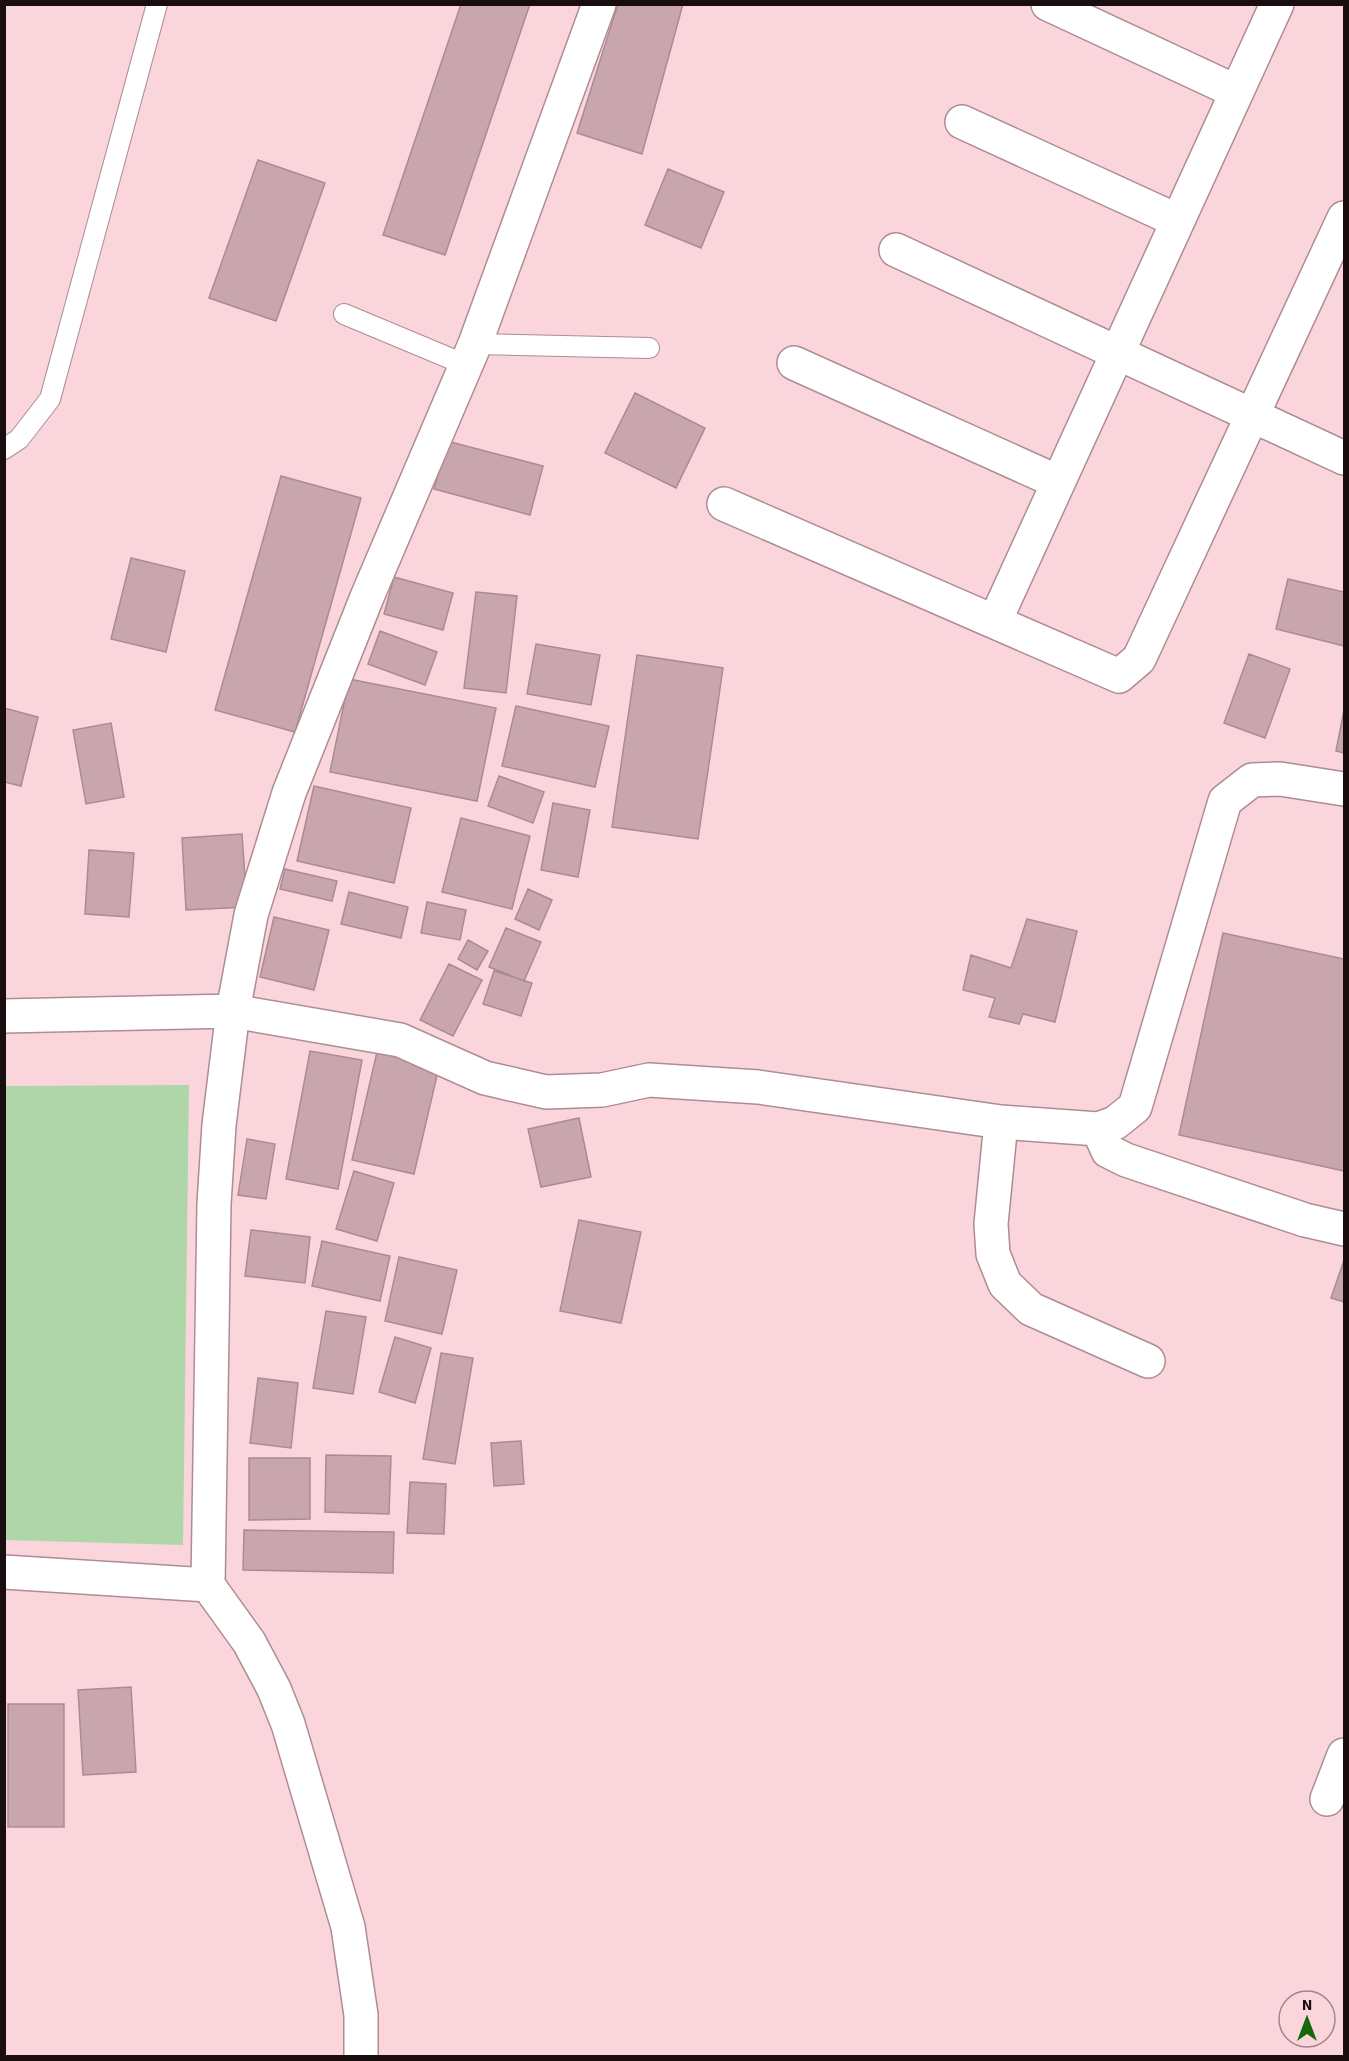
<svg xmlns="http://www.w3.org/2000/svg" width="1349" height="2061" font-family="'Source Sans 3',sans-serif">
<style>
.green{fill:#aed6a8}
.building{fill:#c9a6ad;stroke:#ac8a91;stroke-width:1.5}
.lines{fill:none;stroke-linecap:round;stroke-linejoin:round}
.lane-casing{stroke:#ae8c93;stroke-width:22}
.street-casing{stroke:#ae8c93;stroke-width:36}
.lane{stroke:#fff;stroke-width:20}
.street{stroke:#fff;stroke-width:33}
</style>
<rect width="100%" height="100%" fill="#fad6dc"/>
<path class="green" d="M189,1085L183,1545L5,1540V1086Z"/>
<path class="building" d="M461,4H530L445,255L383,235Z
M618,4H683L642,154L577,133Z
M258,160L325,183L276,321L209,298Z
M668,169L724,192L701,248L645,225Z
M635,393L705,428L676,488L605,453Z
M447,441L543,466L530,515L434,489Z
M281,476L361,498L295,732L215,710Z
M131,558L185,571L166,652L111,639Z
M394,577L453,593L443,630L384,614Z
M1288,579L1344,592V646L1276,629Z
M476,592L517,596L506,693L464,688Z
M380,631L437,652L425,685L368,664Z
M536,644L600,655L591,705L527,694Z
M1249,654L1290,669L1265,738L1224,723Z
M637,655L723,668L698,839L612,827Z
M349,679L496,708L477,801L330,772Z
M516,706L609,726L595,787L502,766Z
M4,708L38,717L21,786L4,782Z
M1344,710V753L1336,751Z
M111,723L124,797L86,804L73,730Z
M499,776L544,792L533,823L488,806Z
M314,786L411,808L394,883L297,861Z
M553,803L590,810L578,877L541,870Z
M461,818L530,836L512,909L442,892Z
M242,834L247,907L186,910L182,838Z
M89,850L134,853L129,917L85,914Z
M285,869L337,881L332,901L280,889Z
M528,889L552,900L539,930L515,919Z
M349,892L408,907L401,938L341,924Z
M427,902L466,910L460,940L421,933Z
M274,917L329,930L314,990L260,977Z
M1027,919L1077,931L1055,1022L1023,1014L1019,1024L989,1017L995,998L963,990L971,955L1011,968Z
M506,928L541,942L524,981L489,967Z
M1223,933L1344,959V1171L1179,1135Z
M468,940L488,951L477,970L458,959Z
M449,964L482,980L453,1036L420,1020Z
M494,971L532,983L521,1016L483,1004Z
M310,1051L362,1060L338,1189L286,1179Z
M377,1052L439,1067L414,1174L352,1160Z
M579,1118L591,1177L541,1187L528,1129Z
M247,1139L275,1144L266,1199L238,1195Z
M354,1171L394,1183L377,1241L336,1229Z
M579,1220L641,1232L621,1323L560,1311Z
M251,1230L310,1237L305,1283L245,1276Z
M322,1241L390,1256L380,1301L312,1286Z
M399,1257L457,1270L442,1334L385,1321Z
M1344,1260V1302L1331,1298Z
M326,1311L366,1317L353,1394L313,1388Z
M395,1337L431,1348L415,1403L379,1392Z
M441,1353L473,1358L455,1464L423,1459Z
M258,1378L298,1383L291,1448L250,1443Z
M521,1441L524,1484L494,1486L491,1443Z
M326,1455L391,1456L389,1514L325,1512Z
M249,1458H310V1519L249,1520Z
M410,1482L446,1484L444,1534L407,1533Z
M244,1530L394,1532L393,1573L243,1570Z
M131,1687L136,1772L83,1775L78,1690Z
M8,1704H64V1827H8Z"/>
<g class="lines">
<g class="lane-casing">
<path id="lane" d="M344,314L466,365
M475,344L649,348
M4,449L19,439L50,399L157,4"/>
</g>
<g class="street-casing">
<path id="street" d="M1048,4L1237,92
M962,122L1176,220
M896,250L1344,458
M794,363L1058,482
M724,504L1119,676L1139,659L1344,218
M995,621L1277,4
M4,1016L233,1011L400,1040L485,1078L546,1092L602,1090L649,1080L758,1087L1001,1122L1098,1129L1115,1123L1135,1107L1225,801L1252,780L1280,779L1344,789
M1001,1122L991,1224L993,1254L1005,1284L1031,1309L1148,1361
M1098,1129L1108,1151L1126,1160L1305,1220L1344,1229
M4,1572L208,1585L249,1642L274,1689L288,1724L348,1927L361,2015V2056
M208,1585L214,1204L219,1125L233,1011L251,915L289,793L367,597L475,344L599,4
M1327,1799L1344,1755"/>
</g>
<use href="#lane" class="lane"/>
<use href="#street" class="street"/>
</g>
<rect width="1349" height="2061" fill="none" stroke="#190d0f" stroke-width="12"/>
<g transform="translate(1307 2019)"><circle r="28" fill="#fad6dc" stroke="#a0868a" stroke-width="1.5"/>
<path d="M0-4.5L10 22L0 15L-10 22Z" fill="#15680c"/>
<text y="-9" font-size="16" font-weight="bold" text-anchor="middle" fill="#190d0f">N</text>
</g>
</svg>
